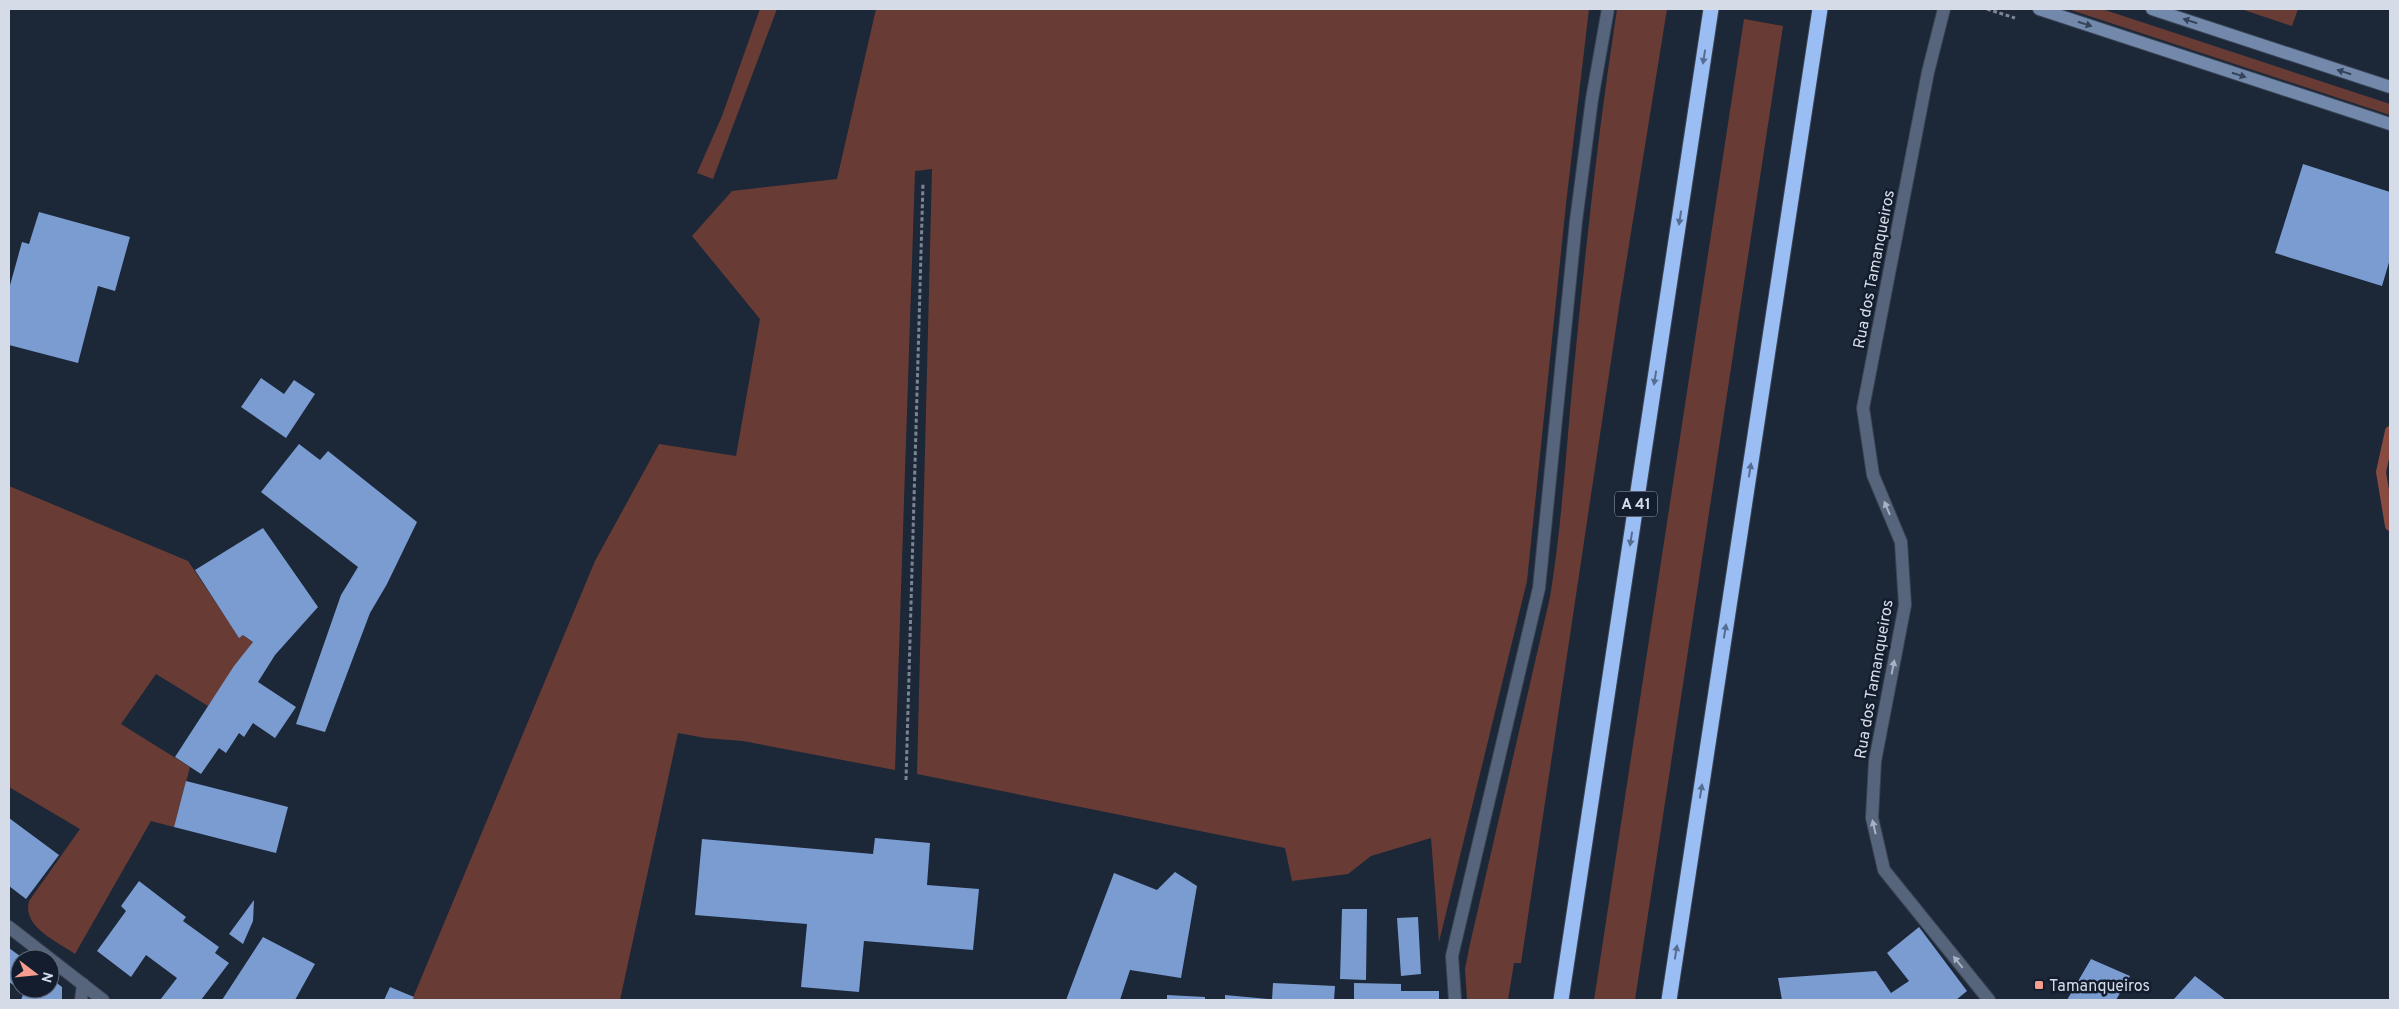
<svg xmlns="http://www.w3.org/2000/svg" width="2399" height="1009" font-family="Overpass,sans-serif">
<style>
.green{fill:#683c35}
.lines{fill:none;stroke-linecap:round;stroke-linejoin:round}
.stream{stroke:#894a40;stroke-width:10}
.building{fill:#7a9cd1}
.street-casing{stroke:#3a4454;stroke-width:14}
.secondary-casing{stroke:#3a4454;stroke-width:14}
.highway-casing{stroke:#3a4454;stroke-width:17}
.path{stroke:#7b8492;stroke-width:3;stroke-dasharray:4 2.5;stroke-linecap:butt}
.street{stroke:#57657c;stroke-width:12}
.secondary{stroke:#7289ac;stroke-width:12}
.highway{stroke:#9abdf4;stroke-width:15}
.oneway{fill:#34435a}
.oneway2{fill:#566d91}
.oneway3{fill:#a9b2c2}
.poi-dot{fill:#f59d8e;stroke:#131d2e;stroke-width:2}
.labels{text-anchor:middle;stroke-width:5;stroke-linejoin:round;paint-order:stroke}
.shield{fill:#131d2e;stroke:#9ba3b0;stroke-width:1}
.shield-label{font-size:15px;font-weight:bold;fill:#d5dce8}
.street-label{font-size:16px;fill:#d5dce8;stroke:#131d2e}
.poi-label{font-size:16px;fill:#d5dce8;stroke:#131d2e;text-anchor:start}
</style>
<rect width="100%" height="100%" fill="#1c2738"/>
<path class="green" d="M760,9H777L713,179L697,173L722,116Z
M876,9H1589L1566,204L1527,581L1439,942L1431,838L1371,856L1348,874L1292,881L1285,848L917,774L932,169L915,171L895,770L743,741L705,738L678,733L620,1000H412L595,561L659,444L736,456L760,319L692,236L732,191L837,179Z
M1617,9H1667L1620,301L1521,963H1514L1508,1000H1467L1465,969L1470,944L1550,597C1562,524 1566,451 1573,378C1585,254 1598,131 1617,9Z
M2068,9H2102L2390,104V115Z
M2241,9H2298L2292,26Z
M1744,19L1783,26L1635,1000H1594Z
M9,486L188,561L239,637L243,635L253,642L208,706L156,674L121,724L190,767L174,827L151,821L75,954C57,941 22,927 29,901L80,829L9,787Z"/>
<g class="lines">
<path class="stream" d="M2390,431L2381,472L2390,526"/>
</g>
<path class="building" d="M2303,164L2390,192V259L2382,286L2275,253Z
M39,212L130,237L115,291L98,286L78,363L9,345V289L22,242L29,244Z
M261,378L284,394L294,380L315,394L286,438L241,407Z
M299,444L320,460L328,451L417,522L387,584L370,613L325,732L296,724L341,595L358,567L261,492Z
M263,528L318,607L275,655L258,682L296,707L275,738L253,723L244,737L239,733L226,753L219,748L201,774L175,757L234,666L253,642L243,635L239,638L195,570Z
M186,781L288,807L276,853L174,827Z
M9,818L59,855L26,899L9,886Z
M875,838L930,843L927,885L979,889L973,950L864,941L859,992L801,987L807,924L695,915L702,839L873,854Z
M1175,872L1197,886L1181,978L1130,970L1120,1000H1066L1114,873L1157,890Z
M139,881L186,917L183,921L219,947L215,953L229,963L201,1000H160L177,978L146,955L131,977L97,951L126,911L121,906Z
M254,900L253,921L243,944L229,934Z
M1342,909H1367L1366,980L1340,979Z
M1418,917L1421,974L1401,976L1397,918Z
M1919,927L1967,991L1956,1000H1782L1778,978L1876,971L1891,993L1909,981L1887,953Z
M263,937L315,964L295,1000H222Z
M9,948L24,959H20V989H50V978L62,987V1000H21L24,992L9,982Z
M2091,959L2130,976L2116,1000H2067Z
M2195,976L2226,1000H2173Z
M1273,983L1335,986L1334,1000H1272Z
M1354,983L1401,984V991H1439V1000H1354Z
M390,987L414,997L412,1000H384Z
M1167,995L1205,997V1000H1167Z
M1225,995L1268,999V1000H1225Z"/>
<g class="lines">
<g class="street-casing">
<path id="street" d="M1944,9L1928,72L1863,408L1873,475L1901,542L1905,605L1875,761L1872,818L1884,870L1989,1000
M9,927L103,1000
M81,1000L83,984
M1455,1000L1452,956L1539,588L1576,221L1592,99L1608,9"/>
</g>
<g class="secondary-casing">
<path id="secondary" d="M2039,9L2390,124
M2152,9L2390,87"/>
</g>
<g class="highway-casing">
<path id="highway" d="M1561,1000L1711,9
M1669,1000L1820,9"/>
</g>
<path class="path" d="M1987,9L2015,18
M906,780L923,183"/>
<use href="#street" class="street"/>
<use href="#secondary" class="secondary"/>
<use href="#highway" class="highway"/>
</g>
<defs><path id="oneway-solid" d="M-6-.8H1V-3.2L6.5 0L1 3.2V.8H-6Z" transform="scale(1.25)"/></defs>
<g class="oneway">
<use href="#oneway-solid" transform="translate(2190 21) rotate(-162)"/>
<use href="#oneway-solid" transform="translate(2085 24) rotate(18)"/>
<use href="#oneway-solid" transform="translate(2344 72) rotate(-162)"/>
<use href="#oneway-solid" transform="translate(2239 75) rotate(18)"/>
</g>
<g class="oneway2">
<use href="#oneway-solid" transform="translate(1704 57) rotate(99)"/>
<use href="#oneway-solid" transform="translate(1680 218) rotate(99)"/>
<use href="#oneway-solid" transform="translate(1655 378) rotate(99)"/>
<use href="#oneway-solid" transform="translate(1750 470) rotate(-81)"/>
<use href="#oneway-solid" transform="translate(1631 539) rotate(99)"/>
<use href="#oneway-solid" transform="translate(1725 631) rotate(-81)"/>
<use href="#oneway-solid" transform="translate(1701 791) rotate(-81)"/>
<use href="#oneway-solid" transform="translate(1676 952) rotate(-81)"/>
</g>
<g class="oneway3">
<use href="#oneway-solid" transform="translate(1887 508) rotate(-113)"/>
<use href="#oneway-solid" transform="translate(1893 667) rotate(-79)"/>
<use href="#oneway-solid" transform="translate(1874 827) rotate(-103)"/>
<use href="#oneway-solid" transform="translate(1958 962) rotate(-129)"/>
</g>
<rect class="poi-dot" x="2034" y="980" width="10" height="10" rx="2.5"/>
<g class="labels">
<rect class="shield" x="1615" y="491.5" width="42" height="25" rx="4"/>
<g class="shield-label">
<text x="1636" y="509">A 41</text>
</g>
<g class="street-label">
<text transform="translate(1873 269) rotate(-79)" y="6">Rua dos Tamanqueiros</text>
<text transform="translate(1873 679) rotate(-80)" y="6">Rua dos Tamanqueiros</text>
</g>
<g class="poi-label">
<text x="2049" y="991">Tamanqueiros</text>
</g>
</g>
<rect width="2399" height="1009" fill="none" stroke="#d5dce8" stroke-width="20"/>
<g transform="translate(35 974) rotate(106)"><circle r="24" fill="#131d2e" stroke="#616978"/>
<path d="M0-4L9 19L0 12L-9 19Z" fill="#f59d8e"/>
<text y="-8" font-size="14" font-weight="bold" text-anchor="middle" fill="#d5dce8">N</text>
</g>
</svg>
